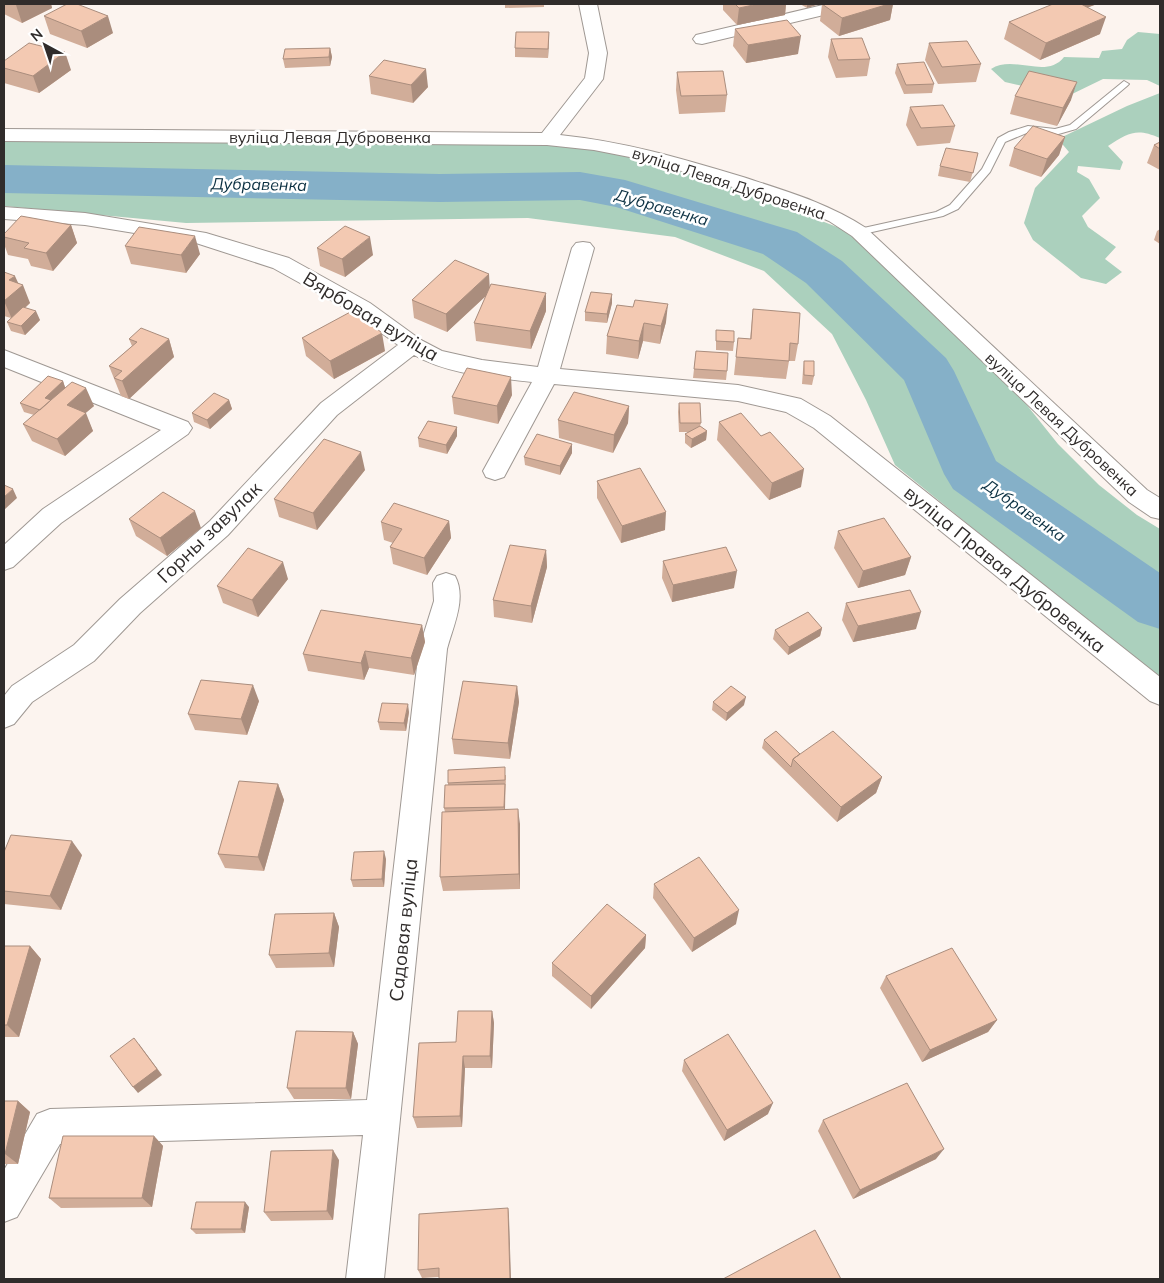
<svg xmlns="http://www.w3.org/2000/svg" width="1164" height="1283" font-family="Mulish,sans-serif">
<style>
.green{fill:#abd0bd}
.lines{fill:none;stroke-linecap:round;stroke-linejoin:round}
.river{fill:#85b0c8;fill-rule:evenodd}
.service-casing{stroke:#9f9893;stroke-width:2}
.minor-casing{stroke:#9f9893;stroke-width:2}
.service{fill:#fff;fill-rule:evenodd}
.minor{fill:#fff;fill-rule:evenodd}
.wall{fill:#d1ad99}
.shaded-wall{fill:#aa8d7d}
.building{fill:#f3c9b2;stroke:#aa8d7d}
.labels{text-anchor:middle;stroke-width:5;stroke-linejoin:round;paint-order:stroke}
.far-street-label{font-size:16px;fill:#302c2b;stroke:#fff}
.far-water-label{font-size:16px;font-style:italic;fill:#0b3042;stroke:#fff}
.street-label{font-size:19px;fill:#302c2b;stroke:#fff}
</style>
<rect width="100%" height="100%" fill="#fcf4ef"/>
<path class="green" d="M1138,32L1160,34V86L1147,80L1103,79L1068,96L1005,82L991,69C1014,54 1046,80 1064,57L1099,58L1102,51L1122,49L1127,40Z
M1160,93V138C1137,128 1129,132 1108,146L1123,162L1120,170L1078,166L1077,172L1089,179L1100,198L1082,216L1088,227L1116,247L1105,259L1122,272L1106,284L1081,278L1033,240L1024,223L1035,188L1069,152L1058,139L1127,106Z
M4,141L445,145L551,143L622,153L753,194L842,229L870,250L1010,384L1058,444L1099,485L1137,515L1160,529V680L895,465L866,400L832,334L764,271L675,237L528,218L186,223L4,206Z"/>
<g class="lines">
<path class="river" d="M4,165L440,174L580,172L625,180L797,232L842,261L946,358L954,371L996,461L1160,573V629L1138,622L953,489L944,474L904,380L806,283L763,254L616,207L580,200L440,202L4,193Z"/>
<g class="service-casing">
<path id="service" d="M1124,81L1129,84L1127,86L1076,129L1055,135L1029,132L1005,142L990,172L958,209L943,216L859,235L854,232L859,229L936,212L950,205L982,169L998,138L1009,132L1028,126L1055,129L1070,125Z"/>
</g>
<g class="minor-casing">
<path id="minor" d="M579,4H597L607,53L603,79L560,135C626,142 680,158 743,177C786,191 828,203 866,228L1147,490L1160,498V519L1151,517L1129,502L852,236L829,221L796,207L650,161L594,150L547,145L4,141V129L542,133L585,78L589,53Z
M827,4H856L853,8L702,44L696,43L693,39L696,35Z
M4,207L85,213L206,233L289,258L370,303L421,340L442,351L482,360L538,367L572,248L576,243L583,242L590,243L594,248L560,369L738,385L801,399L830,416L1160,677V705L1150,701L814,428L786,412L738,401L554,384L504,477L495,480L486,477L483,471L532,382C493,377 449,375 414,355L337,415L228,535L140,613L94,661L32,702L14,724L4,728V696L12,686L74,645L120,599L210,521L321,403L398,345L354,313L273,268L196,243L85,225L4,219Z
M4,350L188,422L192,428L188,434L61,523L13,567L4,570V545L43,509L161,430L4,367Z
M446,573L455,576C467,598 453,626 447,649L384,1279H346L363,1135L60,1144L17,1217L4,1222V1170L37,1114L50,1109L367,1100L419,649L434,601L433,583L437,576Z"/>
</g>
<use href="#service" class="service"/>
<use href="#minor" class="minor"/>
</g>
<path class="wall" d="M4,4H51L52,8L22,23L4,14Z
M505,4H544V7L505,8Z
M723,4H786L785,15L737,25L723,10Z
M800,4H819L807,8Z
M822,4H893L890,20L839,36L820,21Z
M1097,4L1088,7L1100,34L1040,60L1004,39L1009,22Z
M44,16L113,33L87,48L50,34Z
M735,29L798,54L746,63L733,46Z
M549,32L548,58L515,57V48Z
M831,39L870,59L867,76L836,78L828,57Z
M929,43L981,64L976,82L938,84L925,60Z
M330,48L332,57L330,66L285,68L283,59Z
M4,61L71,70L39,93L4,83Z
M897,64L934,84L932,93L904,94L895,73Z
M677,72L727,95L725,112L679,114L676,90Z
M369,76L428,87L413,103L371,94Z
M1015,96L1071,100L1057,126L1010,114Z
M910,107L955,126L950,143L917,146L906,125Z
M1065,137L1059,155L1041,177L1009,166L1014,148Z
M1160,142V170L1147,163L1154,145Z
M978,153L970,182L938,176L940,166Z
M71,225L77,243L53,271L31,266L28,259L8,255L4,244V234Z
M1160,229V244L1154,240L1157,231Z
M125,246L200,254L186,273L131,264Z
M317,248L373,255L345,277L320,266Z
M4,272L18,283L30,303L25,308L40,320L25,335L11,331L7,322L11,318L4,316Z
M490,288L546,311L531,349L476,341L474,323L487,295L447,332L414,318L412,300Z
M612,303L607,323L585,321V312Z
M617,305L666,322L660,344L643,341L638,359L606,354L607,336Z
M753,309L798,344L795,361H789L786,379L734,375L738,338L750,339Z
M716,330L734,342L733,351L716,350Z
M302,338L385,351L334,379L306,356Z
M129,339H169L174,357L129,399L121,396L109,366L132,346Z
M696,351L727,371L726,380L693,378Z
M804,361L814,376L812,385L802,384L803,370Z
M63,381L65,388L94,406L85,413L93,431L65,456L32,441L23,424L34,415L24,412L20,403Z
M512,395L498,424L454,414L452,397Z
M229,400L232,409L210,429L194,422L192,413Z
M679,403L701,423L700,426L707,431L706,440L691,448L685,443V434L689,432H679L678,412Z
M629,406L628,423L613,453L559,438L558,420Z
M719,422L801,487L769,500L717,440Z
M457,427V436L447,454L419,447L418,438Z
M572,444V453L560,475L525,465L524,457Z
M365,470L317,530L279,517L274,499Z
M597,481L665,530L621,543L597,498Z
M129,519L201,528L167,556L136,536Z
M449,521L451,538L427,575L393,564L390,547L393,543L384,540L381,522Z
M838,531L911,557L905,575L858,588L834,548Z
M546,550L547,567L532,623L494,617L493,600Z
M663,561L734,588L672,602L662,578Z
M288,579L258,617L223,603L217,586Z
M846,603L916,629L853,642L842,620Z
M422,625L425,642L414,675L369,668L364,680L308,671L303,654Z
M822,628L820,636L788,655L773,639L775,630Z
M517,686L519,702L510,759L454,754L452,739Z
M259,701L247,735L195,730L188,714Z
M713,702L744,705L726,721L712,710Z
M409,712L406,731L380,730L378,722Z
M764,740L800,754L882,777L876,793L837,822L762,748Z
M506,775L505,810L520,824V889L443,891L440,877L445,812L444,808L448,785V783Z
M278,784L284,800L264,871L225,868L218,854Z
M4,852L82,855L61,910L4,904Z
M386,859L384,887H353L351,880Z
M654,884L736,924L692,952L653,898Z
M334,913L339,927L334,967L276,968L269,955Z
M646,935L645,948L591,1009L552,976V963Z
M4,946H30L41,959L19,1037H4Z
M886,976L997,1020L988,1032L922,1062L880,988Z
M492,1011L494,1023L492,1068H465L462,1127L417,1128L413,1117L456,1042Z
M353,1032L358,1044L351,1099H294L287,1088Z
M684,1060L768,1114L724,1141L682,1071Z
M4,1101H18L30,1112L18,1164H4Z
M823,1120L936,1159L853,1199L818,1131Z
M154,1136L163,1146L152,1207L61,1208L49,1198Z
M339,1160L333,1220L271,1221L264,1212Z
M249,1207L245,1233L196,1234L191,1229Z
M508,1208L509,1217L439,1277L422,1278L418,1270Z"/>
<path class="shaded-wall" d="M19,4H51L52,8L22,23L16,5Z
M758,4H786L785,15L737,25L739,8Z
M807,4H819L807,8Z
M889,4H893L890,20L839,36L842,18Z
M1077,4H1097L1074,13Z
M108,16L113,33L87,48L81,31Z
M1106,17L1100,34L1040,60L1046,43Z
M549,32V41L548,58V49Z
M801,36L798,54L746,63L748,45Z
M330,48L332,57L330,66L329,57Z
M65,52L71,70L39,93L33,76Z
M426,69L428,87L413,103L411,85Z
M1077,82L1071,100L1057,126L1063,108Z
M1065,137L1059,155L1041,177L1047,159Z
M71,225L77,243L53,271L46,253Z
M195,236L200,254L186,273L181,255Z
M370,237L373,255L345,277L342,259Z
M489,274L490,292L447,332L446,314Z
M15,276L20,287L23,285L30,303L12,319L4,301L9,280Z
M546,293V311L531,349L530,331Z
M612,294V303L607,323V314Z
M668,304L666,322L660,344L661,326Z
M36,311L40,320L25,335L21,326Z
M644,323L643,341L638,359L639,341Z
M382,333L385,351L334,379L330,361Z
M169,339L174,357L129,399L122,381Z
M511,377L512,395L498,424L497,406Z
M63,381L66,390L53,403L45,398Z
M86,388L94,406L74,423L67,405Z
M229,400L232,409L210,429L207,420Z
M629,406L628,423L613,453L614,435Z
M86,413L93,431L65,456L57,439Z
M457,427V436L447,454L446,445Z
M707,431L706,440L691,448L692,439Z
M572,444V453L560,475V466Z
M361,452L365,470L317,530L313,513Z
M804,469L801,487L769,500L772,483Z
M13,489L17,498L4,510V497Z
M195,511L201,528L167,556L160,538Z
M666,512L665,530L621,543L622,526Z
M449,521L451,538L427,575L424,558Z
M546,550L547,567L532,623L531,606Z
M911,557L905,575L858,588L863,571Z
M283,562L288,579L258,617L252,600Z
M737,571L734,588L672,602L673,585Z
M921,612L916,629L853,642L858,626Z
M422,625L425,642L414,675L411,658Z
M822,628L820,636L788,655L789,647Z
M365,651L369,668L364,680L361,663Z
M253,685L259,701L247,735L241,719Z
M517,686L519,702L510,759L508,743Z
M746,697L744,705L726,721L727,713Z
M408,704L409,712L406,731L404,723Z
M882,777L876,793L837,822L841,807Z
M278,784L284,800L264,871L258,857Z
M505,784V815L504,807Z
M518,809L520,824V889L519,874Z
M72,841L82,855L61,910L50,896Z
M384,851L386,859L384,887L382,879Z
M739,910L736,924L692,952L694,938Z
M334,913L339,927L334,967L329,953Z
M646,935L645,948L591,1009V996Z
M30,946L41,959L19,1037L7,1025Z
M492,1011L494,1023L492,1068L490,1056Z
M997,1020L988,1032L922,1062L930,1050Z
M353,1032L358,1044L351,1099L346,1088Z
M139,1044L162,1075L138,1093L133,1087Z
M463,1056L465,1068L462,1127L460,1116Z
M18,1101L30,1112L18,1164L5,1154Z
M773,1103L768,1114L724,1141L727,1130Z
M154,1136L163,1146L152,1207L142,1198Z
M944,1149L936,1159L853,1199L860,1190Z
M333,1150L339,1160L333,1220L327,1211Z
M245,1202L249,1207L245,1233L241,1229Z
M508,1208L509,1217L511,1279H510Z"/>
<path class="building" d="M67,4H77L108,16L81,31L44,16Z
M735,4H758L739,8Z
M822,4H889L842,18Z
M1053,4H1081L1106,17L1046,43L1009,22Z
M787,20L801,36L748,45L735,29Z
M516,32H549L548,49L515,48Z
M862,38L870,59L838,60L831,39Z
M967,41L981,64L942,67L929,43Z
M29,43L65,52L33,76L4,68V61Z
M330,48L329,57L283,59L285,49Z
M384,60L426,69L411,85L369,76Z
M924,62L934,84L906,85L897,64Z
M723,71L727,95L681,96L677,72Z
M1029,71L1077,82L1063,108L1015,96Z
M943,105L955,126L921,128L910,107Z
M1033,126L1065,137L1047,159L1014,148Z
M1160,142V149L1154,145Z
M946,148L978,153L973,173L940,166Z
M21,216L71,225L46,253L24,248L29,243L4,237V234Z
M345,226L370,237L342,259L317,248Z
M139,227L195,236L181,255L125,246Z
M455,260L489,274L446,314L412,300Z
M4,272L15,276L9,280L23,285L4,301Z
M491,284L546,293L530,331L474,323Z
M591,292L612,294L607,314L585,312Z
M635,300L668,304L661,326L644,323L639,341L607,336L617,305L633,307Z
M23,307L36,311L21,326L7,322Z
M753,309L800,313L798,344L790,343L789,361L736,357L738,338L751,339Z
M354,310L382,333L330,361L302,338Z
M141,328L169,339L122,381L114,378L122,371L109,366L137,342L129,339Z
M716,330L734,331V342L716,341Z
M696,351L728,353L727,371L694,369Z
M804,361H814V376L804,375Z
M467,368L511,377L497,406L452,397Z
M48,376L63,381L45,398L51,400L40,410L20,403Z
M72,382L86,388L67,405L86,413L57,439L23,424Z
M574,392L629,406L614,435L558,420Z
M214,393L229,400L207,420L192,413Z
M679,403H700L701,423H680Z
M741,413L761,436L770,432L804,469L772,483L719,422Z
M428,421L457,427L446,445L418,438Z
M700,426L707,431L692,439L685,434Z
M537,434L572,444L560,466L524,457Z
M324,439L361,452L313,513L274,499Z
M640,468L666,512L622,526L597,481Z
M4,485L13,489L4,497Z
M163,492L195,511L160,538L129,519Z
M394,503L449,521L424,558L390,547L402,529L381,522Z
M884,518L911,557L863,571L838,531Z
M510,545L546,550L531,606L493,600Z
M726,547L737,571L673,585L663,561Z
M248,548L283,562L252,600L217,586Z
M910,590L921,612L858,626L846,603Z
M321,610L422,625L411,658L365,651L361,663L303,654Z
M808,612L822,628L789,647L775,630Z
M201,680L253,685L241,719L188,714Z
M463,681L517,686L508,743L452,739Z
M731,686L746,697L727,713L713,702Z
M382,703L408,704L404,723L378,722Z
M776,731L800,754L793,759L791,767L764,740Z
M833,731L882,777L841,807L793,759Z
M505,767V780L448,783V770Z
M239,781L278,784L258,857L218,854Z
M505,784L504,807L444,808L445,785Z
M518,809L519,874L440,877L442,812Z
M11,835L72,841L50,896L4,891V852Z
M384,851L382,879L351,880L354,852Z
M699,857L739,910L694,938L654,884Z
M607,904L646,935L591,996L552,963Z
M334,913L329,953L269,955L275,914Z
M4,946H30L7,1025H4Z
M952,948L997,1020L930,1050L886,976Z
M458,1011H492L490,1056H463L460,1116L413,1117L419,1043L456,1042Z
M296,1031L353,1032L346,1088H287Z
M728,1034L773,1103L727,1130L684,1060Z
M134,1038L157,1069L133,1087L110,1056Z
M907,1083L944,1149L860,1190L823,1120Z
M4,1101H18L5,1154H4Z
M63,1136H154L142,1198H49Z
M333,1150L327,1211L264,1212L271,1151Z
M196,1202H245L241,1229H191Z
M508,1208L510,1279H439V1268L418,1270L419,1214Z
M815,1230L841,1279H723Z"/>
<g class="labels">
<g class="far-street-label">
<text x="330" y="143">вуліца Левая Дубровенка</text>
<text transform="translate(729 183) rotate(18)" y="6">вуліца Левая Дубровенка</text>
<text transform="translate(1062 424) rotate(43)" y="6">вуліца Левая Дубровенка</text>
</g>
<g class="far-water-label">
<text transform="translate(259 184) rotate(1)" y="6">Дубравенка</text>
<text transform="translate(662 207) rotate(16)" y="6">Дубравенка</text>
<text transform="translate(1025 510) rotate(35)" y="6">Дубравенка</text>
</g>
<g class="street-label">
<text transform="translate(371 316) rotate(31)" y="7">Вярбовая вуліца</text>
<text transform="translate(209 532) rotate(-44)" y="7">Горны завулак</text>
<text transform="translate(1005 569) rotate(39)" y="7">вуліца Правая Дубровенка</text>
<text transform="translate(403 930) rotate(-84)" y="7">Садовая вуліца</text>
</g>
</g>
<rect width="1164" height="1283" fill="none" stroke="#302c2b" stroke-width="10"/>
<g transform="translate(45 45) rotate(320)" stroke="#ffffff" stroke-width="4" paint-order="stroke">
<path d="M0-4L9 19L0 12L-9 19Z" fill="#302c2b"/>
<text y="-8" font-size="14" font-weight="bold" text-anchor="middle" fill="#302c2b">N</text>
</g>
</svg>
